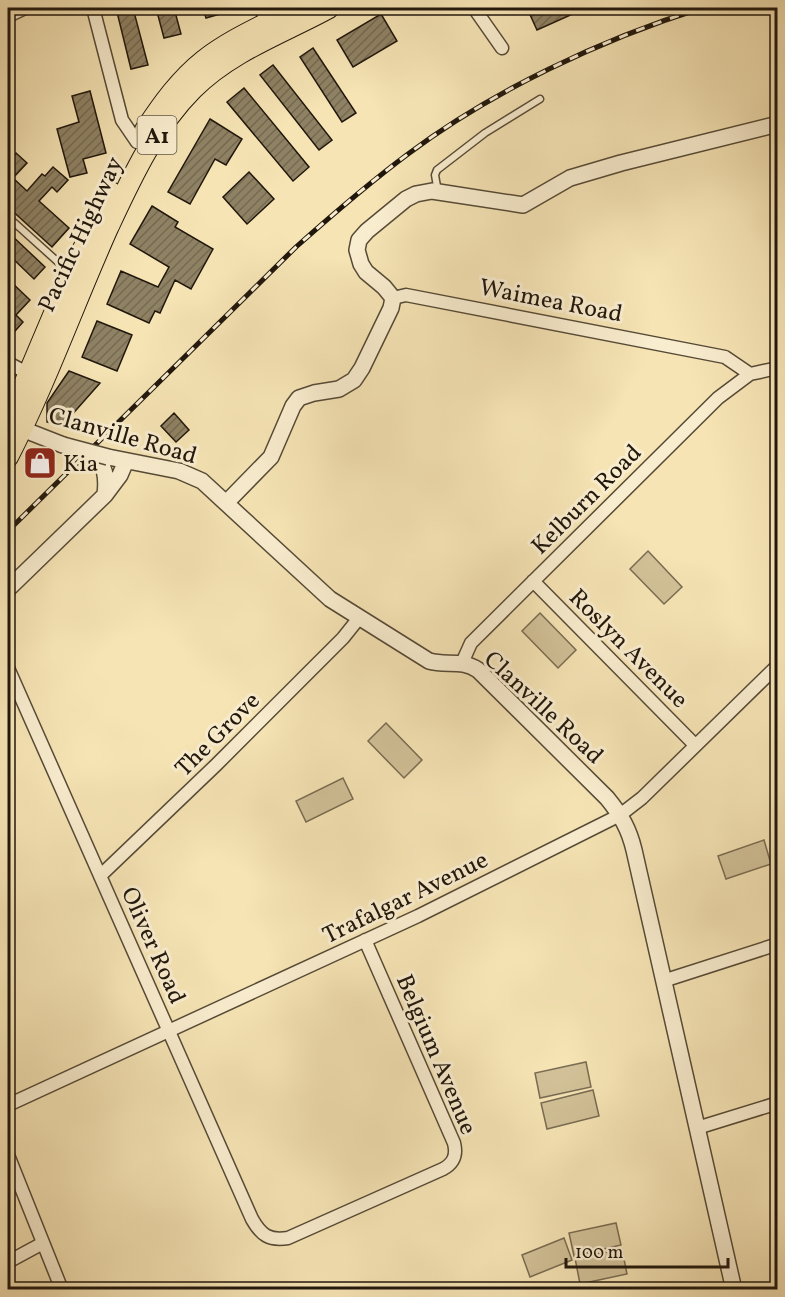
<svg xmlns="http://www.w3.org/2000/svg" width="785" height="1297" font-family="Vollkorn,serif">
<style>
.grass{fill:#d2c198;stroke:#796c52;stroke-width:1.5}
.building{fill:url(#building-hatch);stroke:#20170c;stroke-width:1.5}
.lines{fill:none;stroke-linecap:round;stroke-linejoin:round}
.service-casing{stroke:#564a36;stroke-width:9}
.minor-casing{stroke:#564a36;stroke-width:15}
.tertiary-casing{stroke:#564a36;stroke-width:18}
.trunk-casing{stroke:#20170c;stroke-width:22}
.service{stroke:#f9edcf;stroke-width:6}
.minor{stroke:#f9edcf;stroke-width:12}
.tertiary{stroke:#f9edcf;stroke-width:15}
.trunk{stroke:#f6e4b5;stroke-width:20}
.rail-casing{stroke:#20170c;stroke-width:5}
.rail{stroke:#f9edcf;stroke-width:3;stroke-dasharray:9;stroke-linecap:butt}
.tertiary-bridge-casing{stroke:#564a36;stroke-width:18;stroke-linecap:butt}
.tertiary-bridge{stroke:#f9edcf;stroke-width:15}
.labels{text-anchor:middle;stroke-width:6;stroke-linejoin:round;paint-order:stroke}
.shield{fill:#f9edcf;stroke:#615746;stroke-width:1.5}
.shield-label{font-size:22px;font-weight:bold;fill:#20170c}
.street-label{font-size:24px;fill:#20170c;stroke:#f9edcf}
.poi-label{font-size:24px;fill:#20170c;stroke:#f9edcf;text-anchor:start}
</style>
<defs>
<pattern id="building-hatch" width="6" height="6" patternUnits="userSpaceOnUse" patternTransform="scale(1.5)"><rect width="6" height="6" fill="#8f8264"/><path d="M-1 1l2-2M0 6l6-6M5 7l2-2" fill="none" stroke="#746951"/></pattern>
</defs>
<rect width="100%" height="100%" fill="#f6e4b5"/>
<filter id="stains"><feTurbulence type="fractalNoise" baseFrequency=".00333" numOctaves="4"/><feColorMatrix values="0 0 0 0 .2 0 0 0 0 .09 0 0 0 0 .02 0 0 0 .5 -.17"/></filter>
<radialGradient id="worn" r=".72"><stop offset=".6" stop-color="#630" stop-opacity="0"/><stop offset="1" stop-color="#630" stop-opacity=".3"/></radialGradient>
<path class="grass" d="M648,551L682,587L664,604L630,569Z
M540,613L576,650L558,668L522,631Z
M386,723L422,760L404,778L368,741Z
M343,778L353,799L306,822L296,801Z
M764,840L771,864L726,879L718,856Z
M586,1062L591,1087L540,1098L535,1073Z
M593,1090L599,1116L547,1129L541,1103Z
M616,1223L621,1245L574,1256L569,1233Z
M564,1238L572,1260L530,1277L522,1255Z
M622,1249L627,1274L580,1284L575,1258Z"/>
<path class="building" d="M116,8H133L148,65L131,69Z
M156,8H174L181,34L164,38Z
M203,8H233L234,10L206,18Z
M527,8H586L537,30Z
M381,14L397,41L353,67L337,40Z
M313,48L356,113L342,122L300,57Z
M273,65L332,140L319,150L260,75Z
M244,88L309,167L293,181L227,102Z
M90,91L106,153L83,159L87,173L70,177L57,129L79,122L72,96Z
M210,119L242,139L226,165L215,159L190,204L168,192Z
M16,153L27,163L13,178L27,191L42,174L45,176L53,167L68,180L57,192L52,187L39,201L69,228L52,247L8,207V162Z
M249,172L274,199L247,224L223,197Z
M152,206L178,222L175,227L213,249L191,289L175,280L160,313L155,311L149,323L107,304L121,271L158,287L169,267L130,244Z
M8,232L45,267L34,279L8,254Z
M8,279L30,300L16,315L23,322L8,339Z
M97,321L132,335L117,371L82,357Z
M69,371L100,383L62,426L47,422V403Z
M174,413L189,430L176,442L161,426Z"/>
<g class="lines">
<g class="service-casing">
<path id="service" d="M438,192L435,175L437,170L485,133L540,99
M8,217L68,271"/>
</g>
<g class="minor-casing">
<path id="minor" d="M93,8L122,120L137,142
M262,8L266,22
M474,8L502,48
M8,16L25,8
M393,298L406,295L725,357L750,374L778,368
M8,363L33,376
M533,581L695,745
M462,663L471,643L718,398L750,374
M8,668L252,1219C261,1235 269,1241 288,1238L443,1169C454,1163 457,1155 454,1143L365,940
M100,876L216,765L343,638L359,618
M663,981L778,944
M8,1105L418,916L620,815L642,798L778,665
M697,1128L778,1103
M8,1155L62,1290
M8,1262L43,1243"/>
</g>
<g class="tertiary-casing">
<path id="tertiary" d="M12,425L63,445
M92,453C106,465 107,478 105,495
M108,457L179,471L202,481L330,599L429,661C446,666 462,659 478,670L607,798C621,815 629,829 634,850L734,1290
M227,502L271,457L293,406L299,398L314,393L339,389L354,380L362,368L391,308L393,298L384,287L366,272L361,264L357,250L359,240L367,231L406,199L416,194L432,191L523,205L570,178L621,163L778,124
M8,589L105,495L120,475L126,461"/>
</g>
<g class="trunk-casing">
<path id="trunk" d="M145,130C162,104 180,79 204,60C232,38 265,25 296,8
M8,422L71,273L111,192
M8,457C46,383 74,304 108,228C131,179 154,128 193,89C231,51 283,33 329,8"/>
</g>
<use href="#service" class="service"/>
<use href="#minor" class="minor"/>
<use href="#tertiary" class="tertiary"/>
<use href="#trunk" class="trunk"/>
<g class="rail-casing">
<path id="rail" d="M8,531L296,247C332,215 369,183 408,154C492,91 602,39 702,8"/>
</g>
<use href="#rail" class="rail"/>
<g class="tertiary-bridge-casing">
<path id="tertiary-bridge" d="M63,445L108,457"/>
</g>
<use href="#tertiary-bridge" class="tertiary-bridge"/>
</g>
<defs>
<g id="shop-square" transform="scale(1.725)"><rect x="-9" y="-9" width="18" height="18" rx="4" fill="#8f2418" stroke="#f9edcf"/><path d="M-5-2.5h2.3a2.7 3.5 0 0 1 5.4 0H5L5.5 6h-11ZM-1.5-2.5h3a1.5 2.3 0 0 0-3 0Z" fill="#fff"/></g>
</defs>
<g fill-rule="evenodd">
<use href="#shop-square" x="40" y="463"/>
</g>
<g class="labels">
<rect class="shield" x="137.5" y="116" width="39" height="38" rx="4.5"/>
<g class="shield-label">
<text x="157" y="143">A1</text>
</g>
<g class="street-label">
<text transform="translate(80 234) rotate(-65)" y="8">Pacific Highway</text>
<text transform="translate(551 300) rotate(11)" y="8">Waimea Road</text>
<text transform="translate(123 435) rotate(16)" y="8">Clanville Road</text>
<text transform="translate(586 499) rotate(-45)" y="8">Kelburn Road</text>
<text transform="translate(629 648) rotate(45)" y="8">Roslyn Avenue</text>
<text transform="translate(544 707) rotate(43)" y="8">Clanville Road</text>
<text transform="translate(217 734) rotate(-45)" y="8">The Grove</text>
<text transform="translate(405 897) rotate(-26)" y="8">Trafalgar Avenue</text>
<text transform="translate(154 945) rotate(66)" y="8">Oliver Road</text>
<text transform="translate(437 1054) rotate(67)" y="8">Belgium Avenue</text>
</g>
<g class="poi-label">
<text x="63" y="471">Kia</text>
</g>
</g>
<rect width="785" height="1297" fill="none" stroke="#f6e4b5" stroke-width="30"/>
<rect x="9" y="9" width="767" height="1279" fill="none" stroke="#20170c" stroke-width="3"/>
<rect x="15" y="15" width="755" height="1267" fill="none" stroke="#20170c" stroke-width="1.5"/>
<path d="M566 1258v9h162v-9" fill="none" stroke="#20170c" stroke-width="3"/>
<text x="575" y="1258" font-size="18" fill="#20170c" stroke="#f9edcf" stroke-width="4.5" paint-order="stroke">100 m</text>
<rect width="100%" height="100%" filter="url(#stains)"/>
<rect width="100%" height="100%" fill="url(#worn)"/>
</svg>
